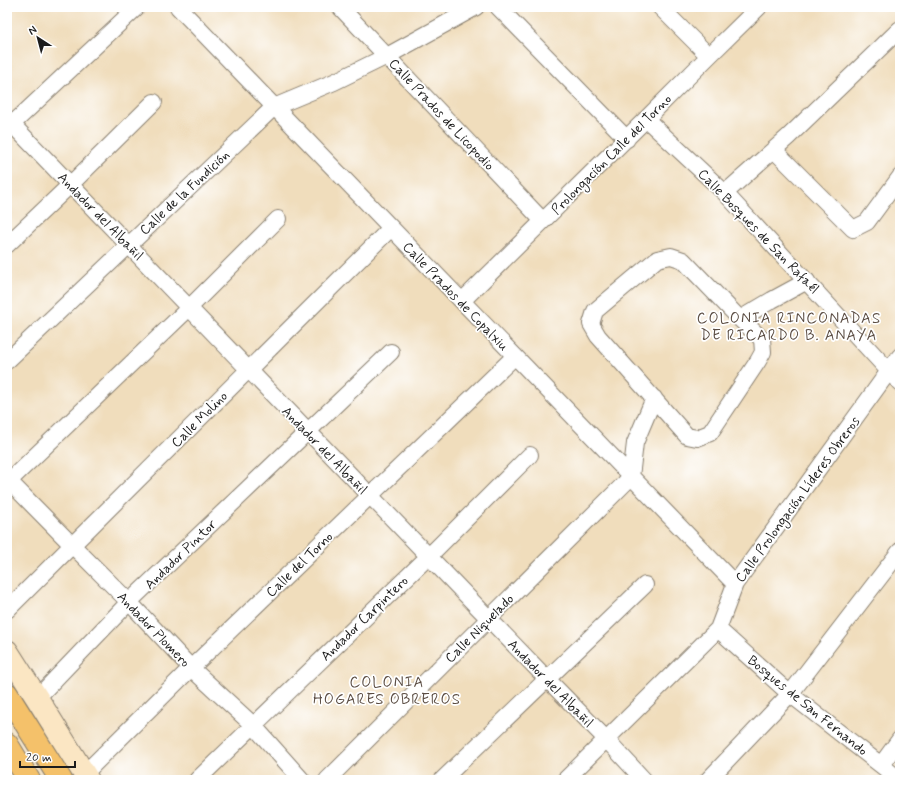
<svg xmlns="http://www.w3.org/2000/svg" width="907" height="787" font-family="Mynerve,sans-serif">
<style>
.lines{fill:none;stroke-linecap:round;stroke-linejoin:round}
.street-casing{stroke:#867c6c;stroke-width:18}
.secondary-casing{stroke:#867c6c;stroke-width:24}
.highway-casing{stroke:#867c6c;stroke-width:24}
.street{stroke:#fff;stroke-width:16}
.secondary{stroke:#fbe6c3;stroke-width:22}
.highway{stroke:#f4c16a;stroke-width:22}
.labels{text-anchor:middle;stroke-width:3.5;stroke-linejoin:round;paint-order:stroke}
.street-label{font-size:14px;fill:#1c1c1c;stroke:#fff}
.neighbourhood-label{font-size:15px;letter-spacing:1px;fill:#5a4c42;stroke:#fff}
</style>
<rect width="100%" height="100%" fill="#fff"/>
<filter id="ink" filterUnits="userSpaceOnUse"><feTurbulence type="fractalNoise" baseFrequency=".025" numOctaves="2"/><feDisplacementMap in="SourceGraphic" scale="8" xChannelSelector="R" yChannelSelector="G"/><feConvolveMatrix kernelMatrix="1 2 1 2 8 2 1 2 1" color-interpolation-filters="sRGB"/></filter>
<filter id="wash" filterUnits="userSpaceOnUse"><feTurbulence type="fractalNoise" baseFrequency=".012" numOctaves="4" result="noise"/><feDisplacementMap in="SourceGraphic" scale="16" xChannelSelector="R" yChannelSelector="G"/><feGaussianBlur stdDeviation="0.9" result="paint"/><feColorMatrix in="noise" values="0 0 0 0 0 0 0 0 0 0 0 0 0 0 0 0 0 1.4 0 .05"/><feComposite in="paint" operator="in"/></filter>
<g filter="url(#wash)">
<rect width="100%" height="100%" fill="#f0ddbc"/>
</g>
<g filter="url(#ink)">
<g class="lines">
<g class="street-casing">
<path id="street" d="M178,7L735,584
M340,7L543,221
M498,7L627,139
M660,7L709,56
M7,119L547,679L606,739L644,780
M646,119L725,193L900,383
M7,129L137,7
M774,150L853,229L867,222L900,177
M725,193L788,137L900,29
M7,245L70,185L154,102
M671,256L683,260L740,319L762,339L763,352L758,361L710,433L697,438L687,436L598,336L591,324L595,311L657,259Z
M462,301L646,119L709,56L759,7
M740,319L772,300L807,281
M7,361L274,107L334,82L387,56L476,7
M7,479L72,545L129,602L191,668L253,725L302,780
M7,483L189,308L278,219
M7,610L391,228
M718,629L790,694L900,780
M37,698L129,602L391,352
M881,765L900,739
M84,774L191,668L515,356
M197,780L428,557L530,455
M327,780L631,477L635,443L654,398
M442,780L645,585
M565,780L718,629L735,584L889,371L900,356
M708,780L790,694L900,551"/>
</g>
<g class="secondary-casing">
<path id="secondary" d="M7,651L37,698L88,780"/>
</g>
<g class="highway-casing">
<path id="highway" d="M7,694L61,780
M7,744L29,780"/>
</g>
<use href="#street" class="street"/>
<use href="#secondary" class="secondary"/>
<use href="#highway" class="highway"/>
</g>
</g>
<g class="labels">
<g class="street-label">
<text transform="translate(442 114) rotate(47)" y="5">Calle Prados de Licopodio</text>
<text transform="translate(611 154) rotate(-45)" y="5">Prolongación Calle del Torno</text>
<text transform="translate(184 192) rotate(-43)" y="5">Calle de la Fundición</text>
<text transform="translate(101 216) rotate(46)" y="5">Andador del Albañil</text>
<text transform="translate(759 231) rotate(46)" y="5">Calle Bosques de San Rafaél</text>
<text transform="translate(456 296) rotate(46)" y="5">Calle Prados de Copalxiu</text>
<text transform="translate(199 419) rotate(-45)" y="5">Calle Molino</text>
<text transform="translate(325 450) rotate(46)" y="5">Andador del Albañil</text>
<text transform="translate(797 499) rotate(-54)" y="5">Calle Prolongación Líderes Obreros</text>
<text transform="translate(180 554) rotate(-44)" y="5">Andador Pintor</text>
<text transform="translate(299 564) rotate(-44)" y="5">Calle del Torno</text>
<text transform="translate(364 618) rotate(-44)" y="5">Andador Carpintero</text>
<text transform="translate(479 628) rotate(-45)" y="5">Calle Niquelado</text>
<text transform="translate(154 629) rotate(46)" y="5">Andador Plomero</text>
<text transform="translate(551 683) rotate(46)" y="5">Andador del Albañil</text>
<text transform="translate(808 705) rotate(39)" y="5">Bosques de San Fernando</text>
</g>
<g class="neighbourhood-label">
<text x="789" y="323">COLONIA RINCONADAS<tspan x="789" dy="17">DE RICARDO B. ANAYA</tspan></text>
<text x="387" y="687">COLONIA<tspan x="387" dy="17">HOGARES OBREROS</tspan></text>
</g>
</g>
<rect width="907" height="787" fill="none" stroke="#fff" stroke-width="24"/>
<g transform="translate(38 38) rotate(324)" stroke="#ffffff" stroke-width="3" paint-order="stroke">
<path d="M0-3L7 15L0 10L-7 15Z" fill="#1c1c1c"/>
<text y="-6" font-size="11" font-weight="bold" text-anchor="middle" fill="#1c1c1c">N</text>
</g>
<path d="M20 761v6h55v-6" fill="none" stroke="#1c1c1c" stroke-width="2"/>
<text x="26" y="761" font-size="12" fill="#1c1c1c" stroke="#ffffff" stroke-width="3" paint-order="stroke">20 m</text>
</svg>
